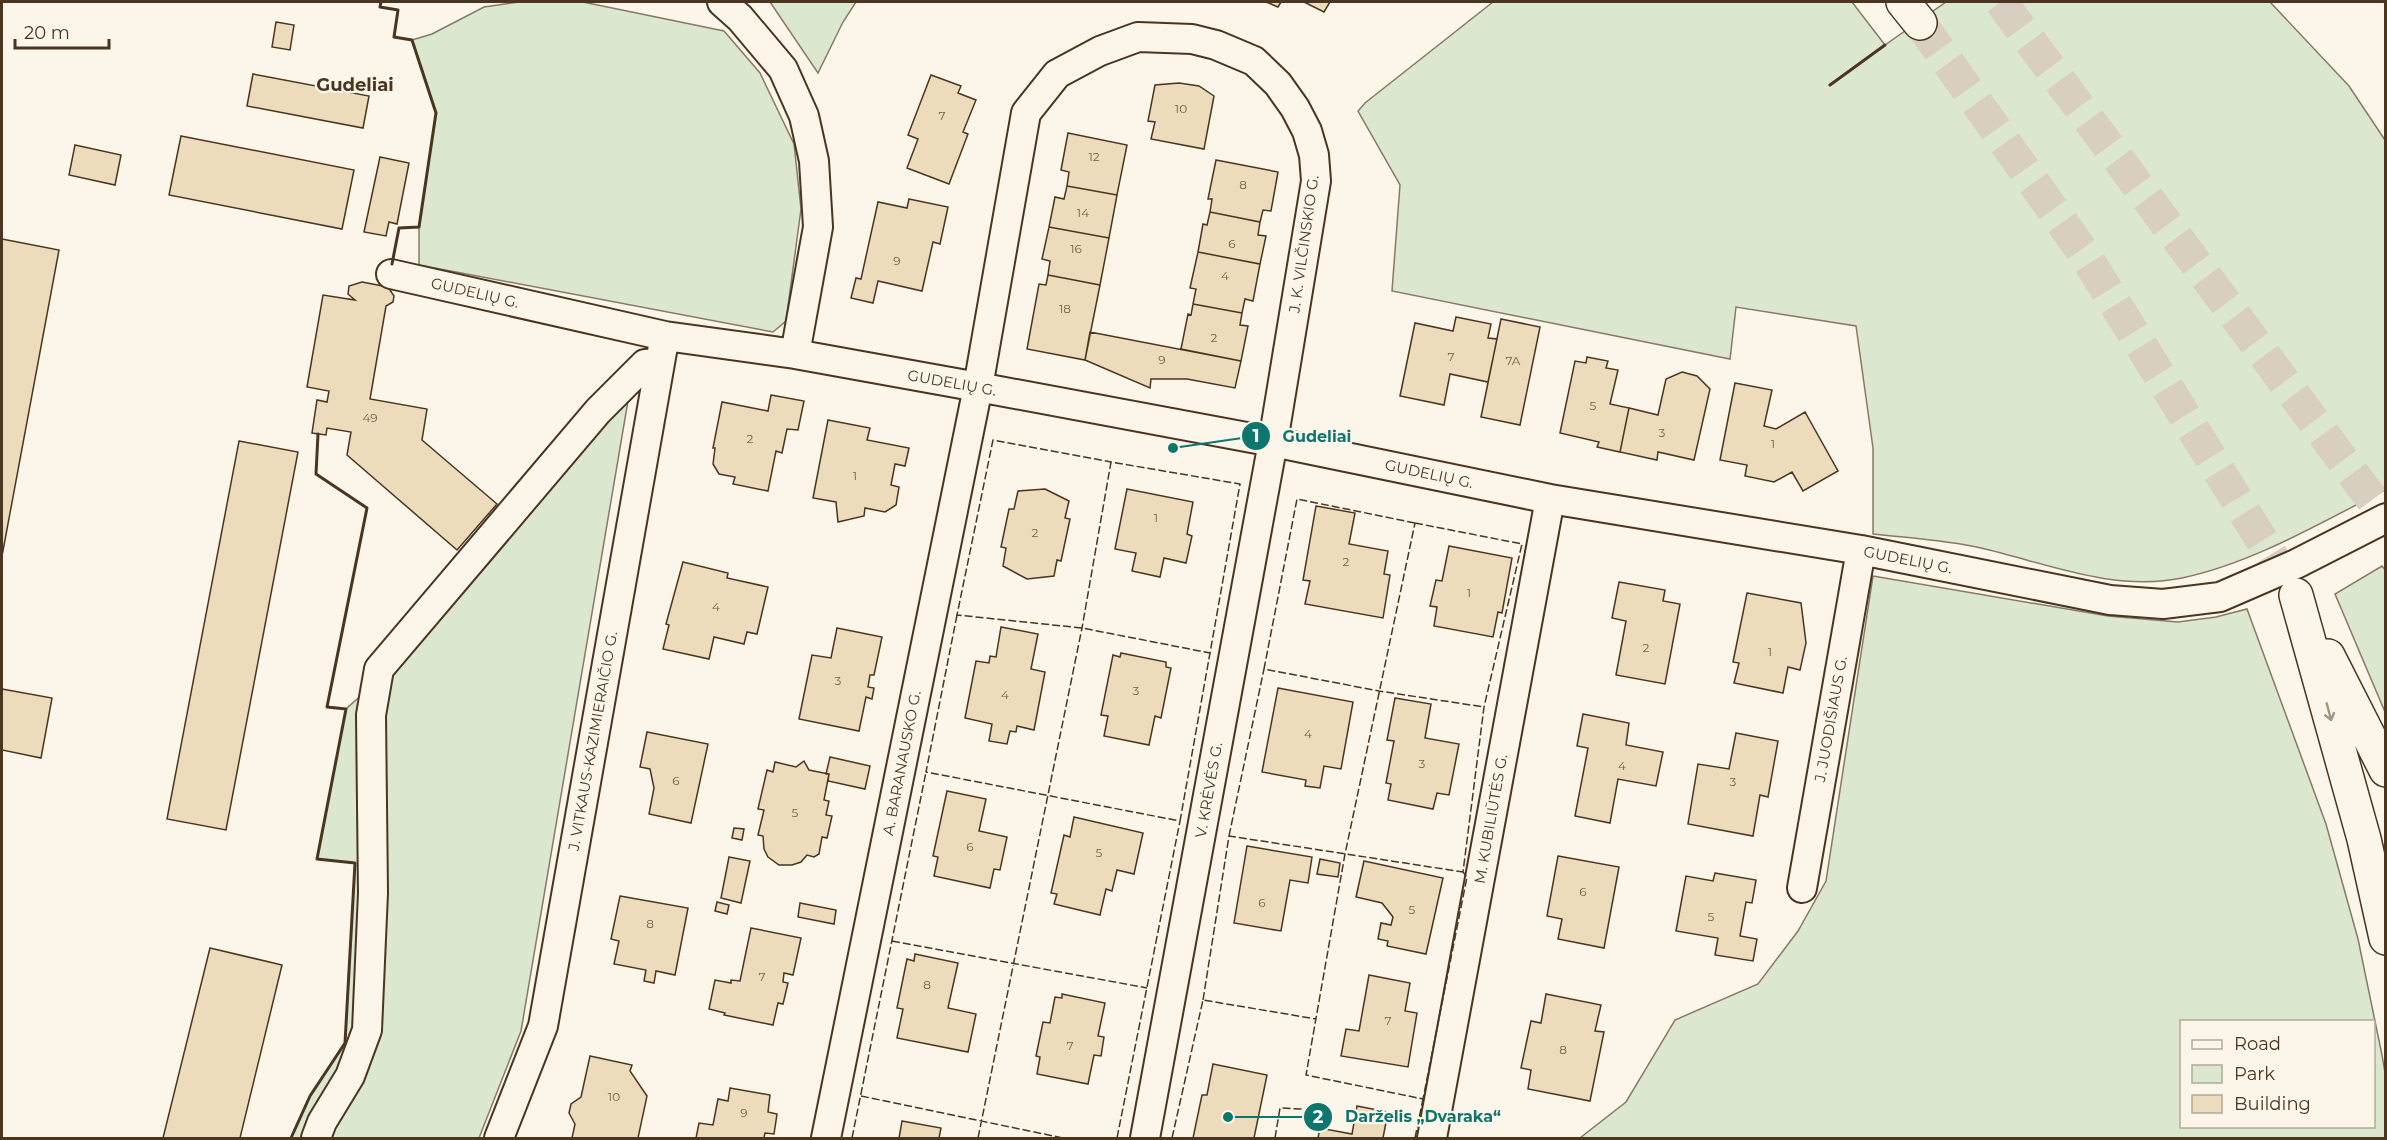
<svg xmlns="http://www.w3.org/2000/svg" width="2387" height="1140" font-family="Montserrat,sans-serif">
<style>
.green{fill:#dce7d0;stroke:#887966;stroke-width:1.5;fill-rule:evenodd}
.building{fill:#ecdcbc;stroke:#4a3520;stroke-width:1.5}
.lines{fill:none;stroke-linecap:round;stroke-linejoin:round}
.trunk-tunnel{stroke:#d8cfc1;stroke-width:33;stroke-dasharray:33 16;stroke-linecap:butt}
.minor-casing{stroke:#4a3520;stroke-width:32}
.trunk-casing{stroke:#4a3520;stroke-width:36}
.minor{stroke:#fbf6e9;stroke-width:28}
.trunk{stroke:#fbf6e9;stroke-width:33}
.fence{stroke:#4a3520;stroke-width:1.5;stroke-dasharray:8 3;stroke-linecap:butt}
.wall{stroke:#4a3520;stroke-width:3}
.oneway{stroke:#a29684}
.labels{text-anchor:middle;stroke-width:4.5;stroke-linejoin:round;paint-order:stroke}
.number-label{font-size:12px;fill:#725f47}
.street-label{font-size:15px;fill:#4a3520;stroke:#fbf6e9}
.quarter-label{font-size:18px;font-weight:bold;fill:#4a3520;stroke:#fbf6e9}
.leader{fill:none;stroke:#0f766e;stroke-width:2}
.callout-dot{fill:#0f766e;stroke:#fbf6e9;stroke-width:2}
.mark-label{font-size:18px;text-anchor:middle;font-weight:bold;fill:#fff}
.callout-label{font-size:16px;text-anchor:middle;font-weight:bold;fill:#0f766e;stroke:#fbf6e9;stroke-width:4.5;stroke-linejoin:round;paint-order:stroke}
</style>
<rect width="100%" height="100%" fill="#fbf6e9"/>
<path class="green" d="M519,2H583L724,31L760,73L794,144L801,209L786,321L773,332L419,265V227L436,113L412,40L432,34L484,7Z
M770,2H856L843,22L818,73Z
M1493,2H1852L1885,45L1946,2H2270L2349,86L2385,140V490C2320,523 2253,563 2182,578C2113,592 2046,563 1981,548C1946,540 1909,538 1873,534V448L1856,326L1736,307L1730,359L1392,291L1400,185L1358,111L1365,103Z
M629,395L521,1031L479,1138H291L310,1096L345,1043L355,863L317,859L346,709L392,668Z
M2382,566L2386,571L2385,712L2335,594Z
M1873,576L2108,616L2178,622L2216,617L2247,609L2326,824L2358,939L2382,1055L2386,1079L2385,1138H1580L1626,1102L1675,1020L1758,984L1798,931L1826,881ZM2182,1022H2374V1126H2182Z"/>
<path class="building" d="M1266,2H1281L1278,7Z
M1304,2H1330L1324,12Z
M276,22L294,25L290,50L272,47Z
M253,74L369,96L363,128L247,106Z
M931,75L961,86L958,93L976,100L963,132L968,134L949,184L907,168L918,139L908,135Z
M1179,83L1199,86L1214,96L1204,149L1151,139L1155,122L1148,121L1155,85Z
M1068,133L1127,145L1117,195L1067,186L1069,172L1061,170Z
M181,136L354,170L342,229L169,195Z
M75,145L121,155L115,185L69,175Z
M380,157L409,163L397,224L389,222L386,236L364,232Z
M1216,160L1278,172L1271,211L1263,210L1260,222L1210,212L1212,199H1208Z
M1067,186L1117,195L1109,238L1049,227L1055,197L1064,199Z
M909,199L948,207L940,244L933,242L922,291L878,281L873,303L851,298L856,278L861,279L878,202L907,208Z
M1210,212L1260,222L1258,235L1266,236L1260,264L1198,252L1203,224L1207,225Z
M1049,227L1109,238L1100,285L1048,275L1050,261L1042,259Z
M2,239L59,250L2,556Z
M1198,252L1260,264L1253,301L1245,299L1242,313L1193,304L1196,289L1190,288Z
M1048,275L1100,285L1085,360L1027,349L1039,284L1046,285Z
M362,282L388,287L394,296L393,302L386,306L370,399L427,409L422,440L497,504L457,550L347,455L351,432L327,428L326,435L312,433L317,400L327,402L329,391L307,387L323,295L355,300L348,294L349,286Z
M1193,304L1242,313L1240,325L1248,326L1241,361L1181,349L1188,314L1191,315Z
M1456,317L1491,324L1488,338L1497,339L1488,382L1450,374L1444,405L1400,396L1415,323L1453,331Z
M1501,319L1540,327L1520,425L1481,417Z
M1090,332L1241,361L1235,388L1187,379H1151L1150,388L1085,360Z
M1587,357L1608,361L1606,368L1618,370L1610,404L1629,408L1620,452L1597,447L1599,442L1560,433L1575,361L1586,363Z
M1682,372L1697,376L1710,389L1694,460L1658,452L1657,460L1620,452L1629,408L1658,415L1666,379Z
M1735,383L1772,390L1764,426L1776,429L1805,412L1838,471L1803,491L1792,472L1774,482L1745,476L1747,465L1720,460Z
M771,395L804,401L798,430L787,429L782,453L776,451L768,491L733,484L735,477L719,474L713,464L715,448H713L722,402L768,411Z
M828,420L870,428L867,440L909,448L905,466L895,464L891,485L899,487L896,505L885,512L865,508L864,516L838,522L836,502L813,498Z
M239,441L298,452L226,830L167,819Z
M1045,489L1069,501L1065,518L1070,519L1061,561L1057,560L1054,576L1027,579L1003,566L1006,548L1001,547L1009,509H1014L1018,491Z
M1127,489L1193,502L1187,534L1192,536L1186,563L1164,558L1160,577L1132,571L1136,553L1115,549Z
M1316,506L1355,513L1349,544L1388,551L1384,574L1390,575L1383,618L1305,604L1310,581L1303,580Z
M1449,546L1512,558L1502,613L1498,612L1493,637L1434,626L1437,607L1430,606L1436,580L1442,581Z
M683,562L728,573L727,578L768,587L757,634L747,632L744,644L714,637L709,659L663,649L669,625L666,624Z
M1619,582L1665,590L1663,601L1680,604L1665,684L1616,675L1626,621L1612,618Z
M1747,593L1801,603L1806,643L1800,670L1788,667L1783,693L1734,683L1739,663L1733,662Z
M1001,627L1038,634L1031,669L1045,672L1034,730L1017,726L1016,732L1010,731L1007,744L989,741L992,724L965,718L976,661L989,663L990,656L996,657Z
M837,628L882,637L874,675H870L868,687L874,688L872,699L866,697L859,731L799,719L812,655L831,658Z
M1121,653L1166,662V667L1171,668L1161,718L1155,716L1149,745L1104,736L1108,716L1101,715L1113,655L1120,657Z
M1278,688L1353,702L1341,769L1324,766L1320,788L1305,786L1306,780L1262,772Z
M2,689L52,698L41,758L2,750Z
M1395,698L1431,704L1425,738L1459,744L1449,795L1437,793L1433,809L1388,800L1391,784L1386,783L1394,741L1387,740Z
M1583,714L1629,723L1626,745L1663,752L1656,786L1618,779L1610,823L1575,816L1588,748L1577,746Z
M647,732L708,744L691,823L649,814L654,788L650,769L640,767Z
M1736,733L1778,741L1768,797L1760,795L1753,836L1688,824L1698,764L1729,769Z
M830,757L870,766L865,789L828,781L829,774H826Z
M804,761L809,770L829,774L824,800L829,801L826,815L832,816L827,838L822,837L819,854L814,857L807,855L801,862L792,865H779L768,857L764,849L763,836L758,835L764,810L758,809L767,770L773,772L775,762L796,767Z
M947,791L986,799L979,831L1007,837L1000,870L994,869L990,888L934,876L938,857L933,856Z
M1074,817L1143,833L1134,874L1117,870L1112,891L1106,889L1100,915L1054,904L1057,894L1051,893L1064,835L1070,837Z
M734,828L744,829L742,840L732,838Z
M1247,846L1312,857L1308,883L1290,880L1281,931L1234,923Z
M1558,856L1619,867L1604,948L1558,939L1562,919L1547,916Z
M729,857L750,861L741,903L721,898Z
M1320,859L1340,863L1338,877L1317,874Z
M1364,861L1443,878L1426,954L1387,946L1388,941L1378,939L1381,923L1391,925L1393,917L1382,903L1356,897Z
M1715,873L1756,880L1752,903L1746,902L1740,936L1757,939L1753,961L1715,955L1718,938L1676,931L1686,876L1713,881Z
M620,896L688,908L675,975L656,971L654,983L644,981L646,970L614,964L619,941L611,939Z
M717,902L729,905L727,914L715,911Z
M800,903L836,910L834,924L798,917Z
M751,928L801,938L793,975L784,973L783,982L788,983L783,1004L778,1003L773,1025L724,1015L725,1013L709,1009L715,980L731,983V980L740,981Z
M210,948L282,965L240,1138H163Z
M915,954L958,963L948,1008L976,1014L968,1052L897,1038L903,1009L897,1008L907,959L914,961Z
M1369,975L1410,983L1405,1011L1417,1013L1408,1067L1341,1056L1346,1029L1359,1031Z
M1062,994L1105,1003L1098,1036L1104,1037L1101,1056L1094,1055L1088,1084L1037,1074L1040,1057L1036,1056L1043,1022L1050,1023L1055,997L1062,998Z
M1546,994L1601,1005L1595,1031L1604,1032L1590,1101L1528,1089L1531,1070L1521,1068L1531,1021L1541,1023Z
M590,1056L632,1065L630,1071L647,1096L638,1138H572L575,1124L569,1113L571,1104L581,1097Z
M1213,1064L1267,1075L1254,1138H1193L1202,1095H1207Z
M730,1088L770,1095L768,1112L777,1114L774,1134L765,1133L764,1138H696L699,1123L713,1125L718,1099L728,1101Z
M1357,1106L1388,1112L1383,1138H1318L1320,1128L1352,1134Z
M902,1121L941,1128L939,1138H899Z"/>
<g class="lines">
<path class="trunk-tunnel" d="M2001,2L2386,518
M1920,23L2083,252L2296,595"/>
<g class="minor-casing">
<path id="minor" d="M722,2L740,18L783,69L804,116L814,161L818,227L795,354
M391,274L665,336L795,354L978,387L1273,442L1550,499L1861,550L2110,600L2163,604L2220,597L2296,564L2386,518
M1802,888L1861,550
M316,1138L322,1122L350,1076L367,1030L373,893L371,715L379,669L598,411L645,364L660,363
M499,1138L543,1026L663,346
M826,1138L978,387L1026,113L1057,74L1100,51L1138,37L1192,39L1216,45L1254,61L1278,84L1295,108L1307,131L1314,155L1316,181L1273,442L1145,1138
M1432,1138L1550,499"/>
</g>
<g class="trunk-casing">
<path id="trunk" d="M1903,2L1920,23
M2296,595L2364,839L2386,938
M2328,656L2386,770"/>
</g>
<use href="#minor" class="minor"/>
<use href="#trunk" class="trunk"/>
<path class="fence" d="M1415,523L1522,544L1484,707L1463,872L1467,877L1423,1099L1306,1075L1345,854Z
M1415,523L1297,499L1264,669L1379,691L1484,707
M957,615L926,772L1180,821L1210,653
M1229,836L1264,669
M892,941L1147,988
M1203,1000L1229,836L1463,872
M861,1096L1063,1138
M852,1138L926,772
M978,1138L1082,628L1111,462L1240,484L1210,653L1082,628L957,615L993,440L1111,462
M1117,1138L1180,821
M1172,1138L1203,1000L1316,1019
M1275,1138L1280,1108L1322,1110
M1415,1138L1423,1099"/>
<path class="wall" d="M381,2L380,7L398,10L394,37L412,40L436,113L419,227L399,228L392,264
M1830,85L1885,45
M291,1138L310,1096L345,1043L355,863L317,859L346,709L327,707L367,508L316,474L318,434"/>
</g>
<defs><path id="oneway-shaft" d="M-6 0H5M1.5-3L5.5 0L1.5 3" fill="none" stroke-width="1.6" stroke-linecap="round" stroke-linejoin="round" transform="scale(1.5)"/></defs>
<use class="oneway" href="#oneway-shaft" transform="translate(2329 712) rotate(75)"/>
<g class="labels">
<g class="number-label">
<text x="1181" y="113">10</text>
<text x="942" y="120">7</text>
<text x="1094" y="161">12</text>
<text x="1243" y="189">8</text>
<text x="1083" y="217">14</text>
<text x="1232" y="248">6</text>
<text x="1076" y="253">16</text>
<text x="897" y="265">9</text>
<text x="1225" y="280">4</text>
<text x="1065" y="313">18</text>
<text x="1214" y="342">2</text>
<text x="1451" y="361">7</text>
<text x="1162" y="364">9</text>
<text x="1513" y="365">7A</text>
<text x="1593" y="410">5</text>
<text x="370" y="422">49</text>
<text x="1662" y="437">3</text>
<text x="750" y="443">2</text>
<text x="1773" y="448">1</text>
<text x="855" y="480">1</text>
<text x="1156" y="522">1</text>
<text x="1035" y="537">2</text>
<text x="1346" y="566">2</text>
<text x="1469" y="597">1</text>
<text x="716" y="611">4</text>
<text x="1646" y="652">2</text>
<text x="1770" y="656">1</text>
<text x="838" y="685">3</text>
<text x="1136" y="695">3</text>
<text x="1005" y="699">4</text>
<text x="1308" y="738">4</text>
<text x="1422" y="768">3</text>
<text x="1622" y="770">4</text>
<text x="676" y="785">6</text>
<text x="1733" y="786">3</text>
<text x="795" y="817">5</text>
<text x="970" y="851">6</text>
<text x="1099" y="857">5</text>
<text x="1583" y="896">6</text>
<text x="1262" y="907">6</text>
<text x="1412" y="914">5</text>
<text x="1711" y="921">5</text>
<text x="650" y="928">8</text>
<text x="762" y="981">7</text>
<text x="927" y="989">8</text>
<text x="1388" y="1025">7</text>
<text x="1070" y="1050">7</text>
<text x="1563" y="1054">8</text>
<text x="614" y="1101">10</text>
<text x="744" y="1117">9</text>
</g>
<g class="street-label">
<text transform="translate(1304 244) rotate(-82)" y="5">J. K. VILČINSKIO G.</text>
<text transform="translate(475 293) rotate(13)" y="5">GUDELIŲ G.</text>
<text transform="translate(952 383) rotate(10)" y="5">GUDELIŲ G.</text>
<text transform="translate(1429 474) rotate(12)" y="5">GUDELIŲ G.</text>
<text transform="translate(1908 560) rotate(11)" y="5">GUDELIŲ G.</text>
<text transform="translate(1831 719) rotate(-80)" y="5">J. JUODIŠIAUS G.</text>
<text transform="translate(593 741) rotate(-80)" y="5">J. VITKAUS-KAZIMIERAIČIO G.</text>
<text transform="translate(902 763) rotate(-79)" y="5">A. BARANAUSKO G.</text>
<text transform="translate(1209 790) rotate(-80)" y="5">V. KRĖVĖS G.</text>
<text transform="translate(1491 819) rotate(-80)" y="5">M. KUBILIŪTĖS G.</text>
</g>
<g class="quarter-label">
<text x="355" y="91">Gudeliai</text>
</g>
</g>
<path class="leader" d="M1173 448L1256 436M1228 1117L1318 1117"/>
<g class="callout-dot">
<circle cx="1173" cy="448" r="6"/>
<circle cx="1228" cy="1117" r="6"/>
<circle cx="1256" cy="436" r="15"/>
<circle cx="1318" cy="1117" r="15"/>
</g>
<g class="mark-label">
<text x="1256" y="442">1</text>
<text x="1318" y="1123">2</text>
</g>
<g class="callout-label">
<text x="1317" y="442">Gudeliai</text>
<text x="1423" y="1122">Darželis „Dvaraka“</text>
</g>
<rect width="2387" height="1140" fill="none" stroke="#4a3520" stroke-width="6"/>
<rect x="2180" y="1020" width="195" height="108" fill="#fbf6e9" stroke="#b4a999" stroke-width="1.5"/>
<rect x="2192" y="1040" width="30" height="9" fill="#fbf6e9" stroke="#b4a999" stroke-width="1.5"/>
<text x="2234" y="1050" font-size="18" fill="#4a3520">Road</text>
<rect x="2192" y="1065" width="30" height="18" fill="#dce7d0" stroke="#b4a999" stroke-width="1.5"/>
<text x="2234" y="1080" font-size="18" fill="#4a3520">Park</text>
<rect x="2192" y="1095" width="30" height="18" fill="#ecdcbc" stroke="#b4a999" stroke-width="1.5"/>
<text x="2234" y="1110" font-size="18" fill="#4a3520">Building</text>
<path d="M15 39v9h94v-9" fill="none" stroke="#4a3520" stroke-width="3"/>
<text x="24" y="39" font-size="18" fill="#4a3520" stroke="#fbf6e9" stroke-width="4.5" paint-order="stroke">20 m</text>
</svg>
